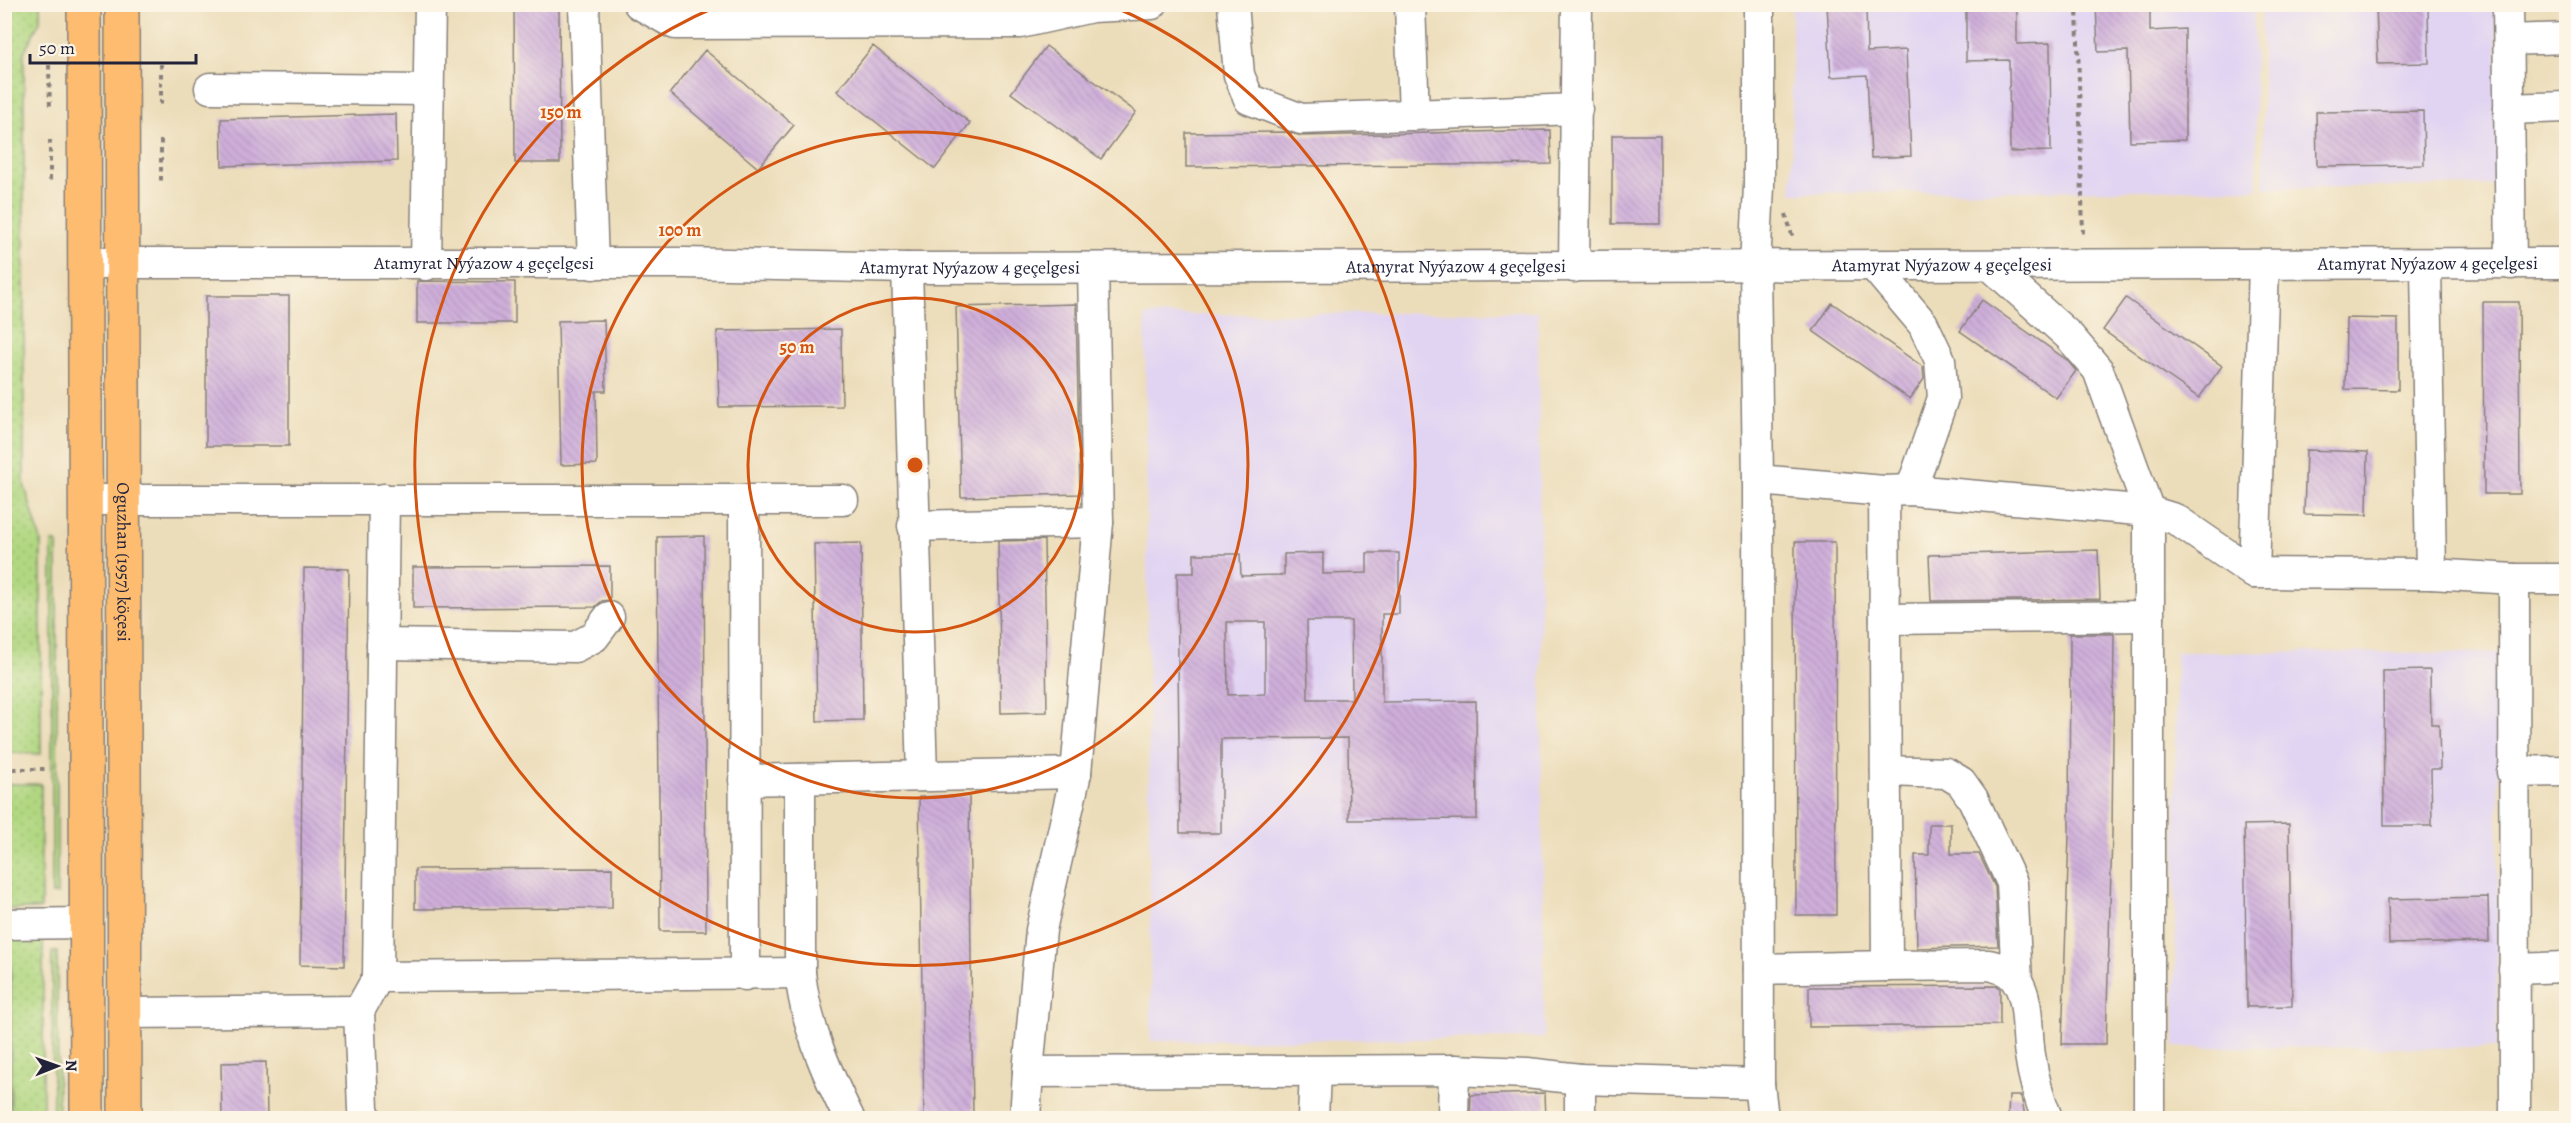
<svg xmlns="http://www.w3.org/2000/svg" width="2571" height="1123" font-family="Alegreya,serif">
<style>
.built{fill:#e1d4f3}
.grass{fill:url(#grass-dots);stroke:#6a7c5e;stroke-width:1.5}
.building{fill:url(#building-back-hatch);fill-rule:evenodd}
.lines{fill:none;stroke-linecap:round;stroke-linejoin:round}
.minor-casing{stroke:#87807a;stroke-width:33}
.major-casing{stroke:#87807a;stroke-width:36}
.path{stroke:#87807a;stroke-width:4;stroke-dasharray:4.5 4.5;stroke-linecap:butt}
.minor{stroke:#fff;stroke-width:30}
.major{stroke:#fdbc6f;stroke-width:33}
.ring{fill:none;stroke:#d45411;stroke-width:3}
.labels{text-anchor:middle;stroke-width:4.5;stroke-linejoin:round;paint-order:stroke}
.street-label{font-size:18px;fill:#22223b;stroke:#fcf5e5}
.centre{fill:#d45411;stroke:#fcf5e5;stroke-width:3}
.ring-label{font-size:18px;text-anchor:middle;font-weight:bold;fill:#d45411;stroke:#fcf5e5;stroke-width:4.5;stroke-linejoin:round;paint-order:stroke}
</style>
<defs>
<pattern id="grass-dots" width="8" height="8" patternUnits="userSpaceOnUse" patternTransform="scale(1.5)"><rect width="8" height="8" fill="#b1d781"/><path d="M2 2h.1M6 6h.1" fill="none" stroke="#98b870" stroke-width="1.8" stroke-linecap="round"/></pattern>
<pattern id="building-back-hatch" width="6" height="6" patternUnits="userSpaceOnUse" patternTransform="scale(1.5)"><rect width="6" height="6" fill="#cfafda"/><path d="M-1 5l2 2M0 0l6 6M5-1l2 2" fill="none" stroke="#b196bc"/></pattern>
</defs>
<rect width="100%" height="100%" fill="#fcf5e5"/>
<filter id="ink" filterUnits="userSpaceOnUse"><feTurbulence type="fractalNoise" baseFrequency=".0167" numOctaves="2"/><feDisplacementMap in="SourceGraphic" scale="12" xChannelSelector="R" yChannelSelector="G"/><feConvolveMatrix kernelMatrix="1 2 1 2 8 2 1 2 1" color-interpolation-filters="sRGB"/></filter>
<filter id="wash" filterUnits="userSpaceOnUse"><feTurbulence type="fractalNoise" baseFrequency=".008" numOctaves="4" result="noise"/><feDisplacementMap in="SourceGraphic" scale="24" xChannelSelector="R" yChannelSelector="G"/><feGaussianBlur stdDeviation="1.35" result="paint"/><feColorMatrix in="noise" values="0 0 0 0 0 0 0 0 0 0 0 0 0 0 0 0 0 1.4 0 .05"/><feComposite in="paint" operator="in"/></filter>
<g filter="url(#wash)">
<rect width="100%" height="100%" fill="#ecddba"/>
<path class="built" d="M1792,5H2254L2257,189L1792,193Z
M2261,5H2496L2500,185L2264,188Z
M1538,312L1544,1038L1151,1041L1145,315Z
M2176,652L2499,653L2497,1048L2175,1047Z"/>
<path class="grass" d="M40,4V21L24,52V484L41,541V754L5,753L4,5Z
M52,542H57V894H52Z
M5,784H41V909H5Z
M10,939H43V1118H11V967L5,958V945Z
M52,952H57L58,1118H53Z
M5,967H9V1118H4Z"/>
<g id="blocks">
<path class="building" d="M514,4H559L560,163H515Z
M1827,4H1866L1867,52L1906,50L1911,156L1871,158L1867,75L1831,77Z
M1966,4H2017V44L2050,43L2051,151L2010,152L2009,60L1966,61Z
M2096,4H2150V31L2185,29V140L2130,141L2128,51L2098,52Z
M2376,4H2428L2429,63L2378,64Z
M873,46L970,123L935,169L837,91Z
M1046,46L1136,112L1101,159L1011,93Z
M705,50L794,125L758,168L670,93Z
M2423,111L2424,165L2317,166L2316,112Z
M396,114L397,161L222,166L221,119Z
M1550,130L1551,164L1186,167V133L1287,132L1302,136Z
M1612,135H1660V224H1612Z
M417,281L515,282V323H417Z
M206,296H289V446H206Z
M2126,298L2222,366L2199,398L2103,330Z
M1982,300L2067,360L2076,371L2056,398L1960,331Z
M2483,302H2519L2520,494H2484Z
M1832,303L1923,367L1924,379L1910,399L1813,331Z
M1076,304L1080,494L961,497L956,307Z
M2346,318L2398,319V390L2345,389Z
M604,320L606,391H596L597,464L561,465L558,321Z
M841,329L842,406L719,407L717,331Z
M2306,450L2368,452L2367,515L2304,514Z
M704,536L706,931H660L657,537Z
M1044,540L1047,712L1001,713L998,541Z
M1795,542H1835L1836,915H1796Z
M861,543L863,720L817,721L814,544Z
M2098,550L2100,599L1931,601L1929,555Z
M1323,553V574L1367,573V553H1399V614H1382V702L1476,701L1477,819L1349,820L1348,738L1221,739V833H1180L1177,573H1194V554H1240L1241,576L1284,575V554ZM1307,621H1351L1352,699H1308ZM1227,622H1265V694L1228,695Z
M610,566V600L602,601L595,607L413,608V567Z
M304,568L349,569L344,966L300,965Z
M2070,634H2114L2112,835L2106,1044H2062L2069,835Z
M2430,670L2431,724H2439L2440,769H2431L2432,826H2384L2383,671Z
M969,796L973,1119H924L919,797Z
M1929,824H1951V854H1979L1995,887L1998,946L1917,948L1915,855H1929Z
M2289,824L2292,1006L2247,1007L2244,825Z
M612,868V908L415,909V869Z
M2488,897L2489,942L2389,944L2388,899Z
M1997,986L2000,988V1025L1809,1027V987Z
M266,1062L267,1119H222L221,1063Z
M1545,1093L1546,1119H1470L1471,1095Z
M2009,1096H2021L2025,1116L2008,1115Z"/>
</g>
</g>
<g filter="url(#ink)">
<use href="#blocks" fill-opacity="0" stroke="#87807a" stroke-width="1.5"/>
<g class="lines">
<g class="minor-casing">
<g id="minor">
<path d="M584,4L593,264"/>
<path d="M639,4L675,24L1020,23L1092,7L1152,4"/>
<path d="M1233,4L1239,75L1249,99L1301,119L1577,109"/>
<path d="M1410,4L1414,115"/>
<path d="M1759,4V186L1755,266L1758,480L1759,1084L1763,1118"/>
<path d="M2508,4L2511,264"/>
<path d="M2509,40L2566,38"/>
<path d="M210,88L428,90"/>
<path d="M2509,109L2566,107"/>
<path id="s1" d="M85,263H685L907,268L2566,263"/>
<path d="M426,265L430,4"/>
<path d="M2426,265L2431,574"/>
<path d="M1874,266L1923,324L1940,360L1943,398L1911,490"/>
<path d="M1991,266L2069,336L2098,370L2149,511V1118"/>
<path d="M1574,267L1577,4"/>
<path d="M907,268L922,776"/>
<path d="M1758,480L1884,491L1911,490L2149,511L2175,519L2254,573L2431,574L2514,579H2566"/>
<path d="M85,500H843"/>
<path d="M744,500L745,975"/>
<path d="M913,526L1098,522"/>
<path d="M2254,573L2264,265"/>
<path d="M2514,579L2515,1118"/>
<path d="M1885,619L2149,616"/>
<path d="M382,644L575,647L594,637L609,617"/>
<path d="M1886,771L1946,773L1961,782L1973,799L2012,883L2017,982"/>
<path d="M2512,772L2566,771"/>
<path d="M800,779V973C806,1026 826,1071 849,1118"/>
<path d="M744,780L1076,773"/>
<path d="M4,924L86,923"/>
<path d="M1887,966L1989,965C2001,968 2010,971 2017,981C2030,1001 2026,1032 2030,1055C2033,1077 2039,1098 2047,1118"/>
<path d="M1759,969L1887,966L1884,491"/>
<path d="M2514,969L2566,967"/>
<path d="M378,977L800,973"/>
<path d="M359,1011L378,977L384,499"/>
<path d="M125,1013L359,1011L363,1109L366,1118"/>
<path d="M1028,1072L1041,930L1076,773L1098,522L1093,268"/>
<path d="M1580,1079V1118"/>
<path d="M1025,1118L1028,1072L1454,1070L1527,1073L1580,1079L1759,1084"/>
<path d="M1313,1118L1315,1072"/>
<path d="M1453,1118L1454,1070"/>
</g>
</g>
<g class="major-casing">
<g id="major">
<path d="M84,4L87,1118"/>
<path id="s2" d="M122,4L125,1118"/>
</g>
</g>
<path class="path" d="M2077,4L2083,236
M161,64V109
M49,65L50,110
M50,140V185
M161,140V184
M1786,214L1793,239
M4,769H46"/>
<use href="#minor" class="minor"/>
<use href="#major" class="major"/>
</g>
</g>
<g class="ring">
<circle cx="915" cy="465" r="167"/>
<circle cx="915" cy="465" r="333"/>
<path d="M1110 5A500 500 0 1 1 720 5"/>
</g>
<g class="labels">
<g class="street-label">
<text dy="6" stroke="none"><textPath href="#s1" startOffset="399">Atamyrat Nyýazow 4 geçelgesi</textPath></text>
<text dy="6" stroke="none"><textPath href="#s1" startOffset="2343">Atamyrat Nyýazow 4 geçelgesi</textPath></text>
<text dy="6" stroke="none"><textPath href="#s1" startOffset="1857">Atamyrat Nyýazow 4 geçelgesi</textPath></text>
<text dy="6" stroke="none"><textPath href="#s1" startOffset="885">Atamyrat Nyýazow 4 geçelgesi</textPath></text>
<text dy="6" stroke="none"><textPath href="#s1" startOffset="1371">Atamyrat Nyýazow 4 geçelgesi</textPath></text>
<text dy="6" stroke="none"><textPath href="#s2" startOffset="558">Oguzhan (1957) köçesi</textPath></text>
</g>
</g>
<circle cx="915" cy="465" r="9" class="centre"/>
<g class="ring-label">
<text x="561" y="118">150 m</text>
<text x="680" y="236">100 m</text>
<text x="797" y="353">50 m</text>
</g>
<rect width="2571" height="1123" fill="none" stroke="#fcf5e5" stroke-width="24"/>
<g transform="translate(57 1066) rotate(89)" stroke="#fcf5e5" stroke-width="4.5" paint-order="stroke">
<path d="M0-4.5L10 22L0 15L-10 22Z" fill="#22223b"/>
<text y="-9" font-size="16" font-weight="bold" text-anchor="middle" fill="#22223b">N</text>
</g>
<path d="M30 54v9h166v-9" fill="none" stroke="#22223b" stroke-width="3"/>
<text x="39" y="54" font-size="18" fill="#22223b" stroke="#fcf5e5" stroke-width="4.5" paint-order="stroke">50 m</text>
</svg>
